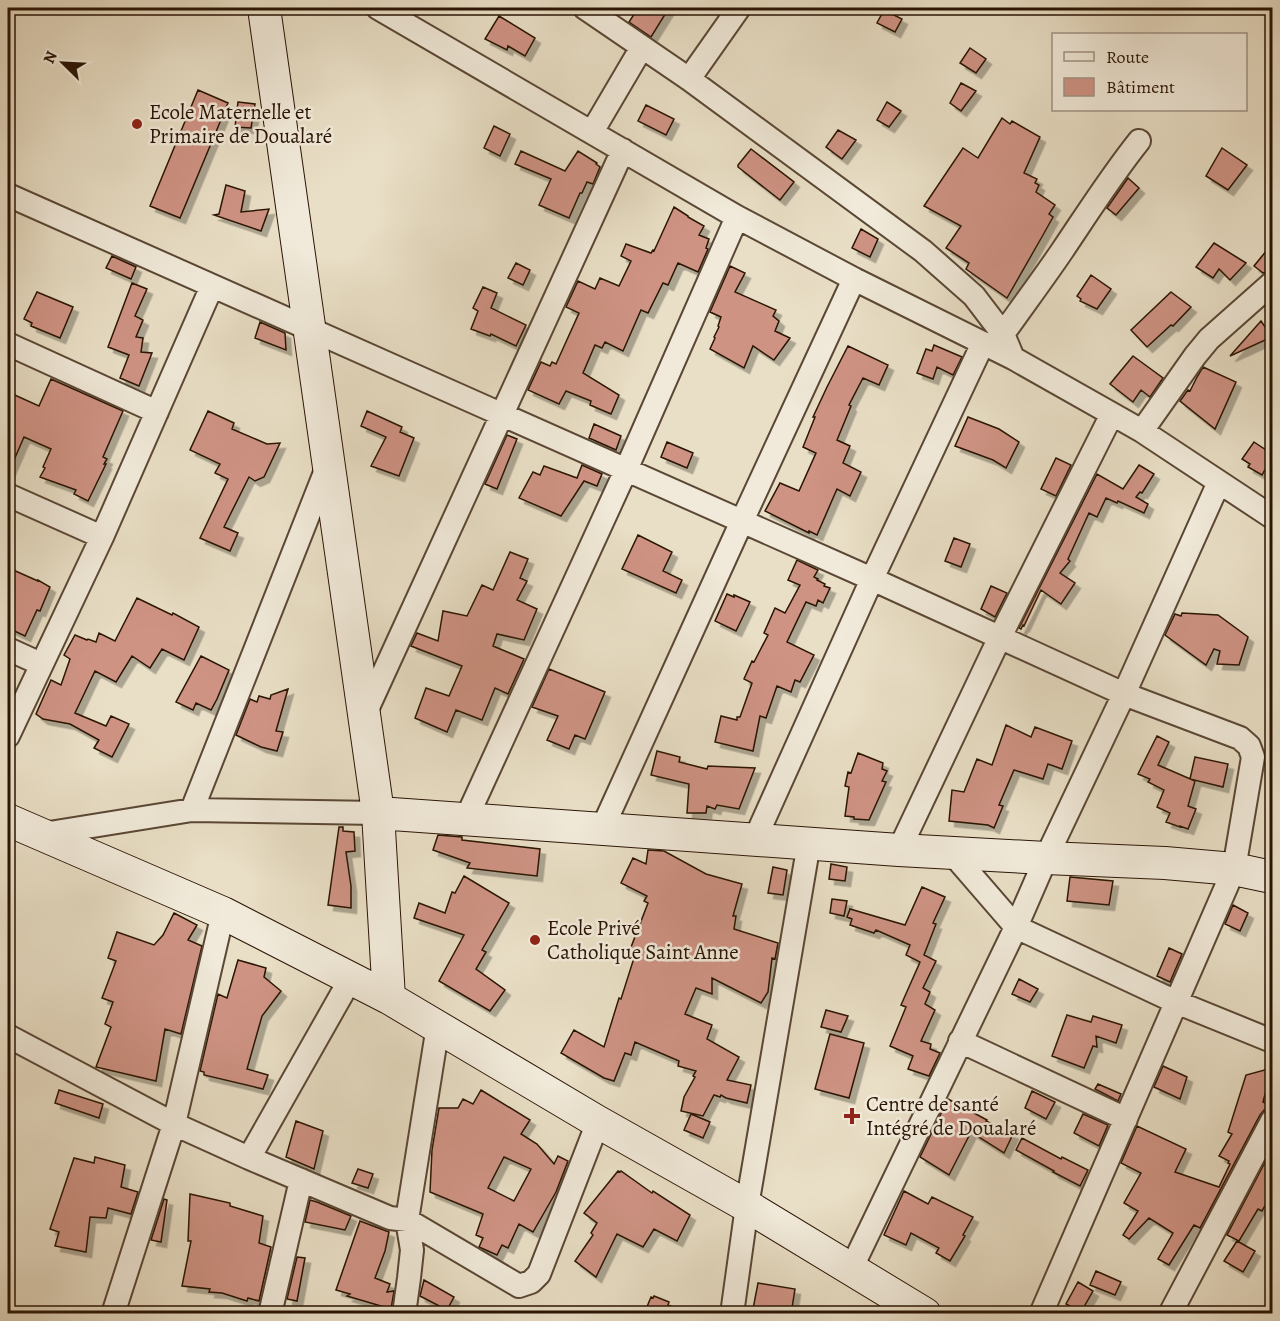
<svg xmlns="http://www.w3.org/2000/svg" width="1280" height="1321" font-family="Alegreya,serif">
<style>
.building{fill:#cf9384;stroke:#2a1405;stroke-width:1.5;fill-rule:evenodd;filter:url(#shadow)}
.lines{fill:none;stroke-linecap:round;stroke-linejoin:round}
.street-casing{stroke:#5a4735;stroke-width:26}
.secondary-casing{stroke:#2a1405;stroke-width:34}
.street{stroke:#f1eada;stroke-width:22}
.secondary{stroke:#f1eada;stroke-width:32}
.poi-dot{fill:#8f2418;stroke:#f1eada;stroke-width:2}
.labels{text-anchor:middle;stroke-width:5;stroke-linejoin:round;paint-order:stroke}
.poi-label{font-size:21px;fill:#2a1405;stroke:#f1eada;text-anchor:start}
</style>
<defs>
<filter id="shadow"><feDropShadow dx="5.5" dy="5.5" stdDeviation="0" flood-color="#0004"/></filter>
</defs>
<rect width="100%" height="100%" fill="#e9dfc6"/>
<filter id="stains"><feTurbulence type="fractalNoise" baseFrequency=".00333" numOctaves="4"/><feColorMatrix values="0 0 0 0 .2 0 0 0 0 .09 0 0 0 0 .02 0 0 0 .5 -.17"/></filter>
<radialGradient id="worn" r=".72"><stop offset=".6" stop-color="#630" stop-opacity="0"/><stop offset="1" stop-color="#630" stop-opacity=".3"/></radialGradient>
<path class="building" d="M638,8H669L651,37L629,22Z
M884,10L902,19L895,32L877,23Z
M499,16L535,38L525,56L508,46L507,50L485,39Z
M970,48L986,59L976,73L960,63Z
M961,83L976,91L961,111L950,103Z
M198,90L228,103L180,218L150,206Z
M238,102L255,104L251,128L235,127Z
M887,102L901,111L889,127L877,120Z
M646,105L674,119L666,135L638,121Z
M1002,118L1010,124L1012,121L1040,137L1024,173L1037,179L1035,183L1039,185L1036,192L1055,205L1049,214L1053,217L1043,235L1007,298L966,269L969,263L946,248L961,226L924,206L963,148L978,158Z
M494,126L510,134L500,156L484,148Z
M838,130L856,140L842,159L826,147Z
M1222,148L1247,165L1228,190L1206,176Z
M751,149L794,182L780,200L738,167V165Z
M521,151L565,171L578,151L597,163L596,164L600,167L593,184L587,182L582,193H580L569,218L539,205L551,179L515,164Z
M1128,178L1139,188L1116,215L1107,208Z
M226,185L245,191L241,212L269,209L261,231L214,215L219,214Z
M674,207L688,216V217L704,226L699,235L709,239L706,248L708,249L698,272L678,263L668,285L663,283L648,313L641,310L623,351L605,342L602,348L595,345L583,373L619,395L611,414L590,405L591,401L566,391L559,404L528,390L541,362L550,366L552,362L556,364L579,313L566,307L578,281L595,289L600,278L619,286L631,261L621,256L626,244L651,253L653,250L654,251Z
M861,229L878,239L870,257L852,248Z
M1214,243L1246,263L1230,280L1219,269L1213,278L1196,267Z
M1272,244V271H1268L1263,273L1254,266Z
M112,256L136,267L131,279L106,268Z
M516,263L530,270L523,285L508,278Z
M730,266L745,273L735,292L776,310L773,316L779,321L775,331L790,338L774,360L753,346L744,368L710,349L715,338L714,337L719,327L718,326L721,317L710,312Z
M1091,275L1111,289L1097,309L1080,301L1081,299L1077,296Z
M132,283L147,289L135,316L143,320L136,337L143,338L141,352L152,353L139,386L120,378L129,355L108,347Z
M483,287L497,293L491,308L526,325L516,346L491,334L490,336L471,329L478,311L473,308Z
M37,292L73,307L60,338L31,326L32,323L24,319Z
M1171,292L1191,307L1173,326L1171,325L1147,347L1131,330Z
M1261,321L1272,337L1230,356Z
M260,322L285,333L286,350L255,338Z
M934,345L962,357L953,375L937,367L933,379L917,373L926,349L932,351Z
M848,346L888,365L879,385L863,378L849,405L851,406L837,440L850,446L843,463L861,472L850,496L837,489L817,535L809,531V533L765,511L780,483L799,491L816,453L803,447L815,417H813L827,387Z
M1133,356L1163,378L1150,397L1141,390L1133,402L1110,384Z
M1203,367L1236,382L1215,429L1180,401L1188,390L1190,391L1197,377Z
M51,379L123,411L103,457L107,459L104,464H106L88,501L74,494L76,490L40,477L45,468L43,467L51,449L24,437L8,474V392L39,406Z
M208,411L234,423L232,429L267,444L280,443L264,477L255,481L249,477L224,527L238,533L230,551L200,538L228,479L215,473L220,464L190,450Z
M367,411L402,427L400,432L414,438L399,476L371,466L386,437L361,426Z
M968,417L999,429L1019,442L1006,468L993,460L955,446Z
M594,424L621,436L616,450L589,438Z
M507,435L517,439L497,489L485,484Z
M667,442L693,453L687,468L661,457Z
M1254,442L1272,454V457L1262,475L1248,467L1250,464L1242,459Z
M1056,458L1071,465L1056,496L1041,489Z
M582,465L602,474L597,486L584,481L561,516L519,498L533,472L540,475L544,466L577,478Z
M1139,465L1154,474L1142,493L1140,492L1136,497L1148,504L1144,513L1118,501L1117,503L1106,498L1097,517L1089,513L1068,559L1070,561L1060,573L1075,583L1061,604L1041,590L1024,626L1023,625L1021,629L1019,628L1097,474L1123,489Z
M638,535L672,552L663,571L682,580L676,593L622,569Z
M954,538L970,544L961,567L945,561Z
M510,552L528,559L520,578L527,581L517,600L537,609L524,640L497,634L493,646L524,659L508,694L495,688L482,720L456,710L447,732L415,718L426,688L449,696L462,666L411,646L417,633L438,641L443,611L467,616L482,585L493,590Z
M797,560L818,570L814,577L818,579L817,580L825,584L824,586L830,588L823,603L818,600L816,606L806,602L787,642L814,655L800,682L795,680L791,692L777,686L766,718L760,716L753,751L715,742L721,716L737,720V717H740L752,683L744,679L752,661L754,662L768,635L764,633L775,608L785,613L800,585L788,580Z
M11,569L38,581V580L50,587L40,611L37,610L25,636L8,628V578Z
M991,586L1007,593L995,617L981,609Z
M727,594L734,597V595L750,602L736,631L715,621Z
M137,598L172,615L173,613L199,627L184,660L162,649L150,668L132,656L116,682L95,671L75,713L106,726L111,716L129,724L112,757L94,748L99,740L70,724L43,719L36,714L51,680L61,685L70,659L64,655L75,635L87,640L88,639L96,642L99,633L115,641Z
M1182,613L1218,615L1248,637L1239,665L1217,664L1220,651L1214,649L1206,665L1165,635L1175,614L1181,616Z
M201,656L229,670L217,699L211,710L196,703L193,710L176,702Z
M549,669L605,692L585,739L575,735L569,749L547,740L558,716L532,707Z
M288,689L276,731L283,732L277,751L261,747L236,735L250,699L257,702L259,696L270,699L271,695Z
M1006,725L1031,737L1035,727L1072,741L1062,769L1048,764L1043,779L1014,770L999,805L1003,806L994,828L988,825L949,821L952,790L964,792L977,759L992,765Z
M1157,736L1169,742L1158,765L1195,781L1188,806L1196,809L1188,829L1180,826V827L1166,822L1170,813L1157,807L1164,790L1148,782L1150,779L1138,774Z
M657,751L680,757L679,762L707,769L708,766L755,768L739,809L717,805L715,809L707,806L706,813H687L689,784L651,775Z
M858,753L883,763L882,769L887,771L882,781L886,782L869,820L854,819V817L845,816L849,787L845,786L848,772L851,773Z
M1195,757L1228,764L1223,787L1190,779Z
M339,827H343V831L354,832L355,851L346,852L351,886V908L328,905Z
M438,835L462,837V840L540,849L537,876L467,868L470,863L433,850Z
M648,850L664,851L706,874L742,884L733,916H736L734,929L778,943L775,959L772,958L768,992L761,1003L712,978V994L696,988L685,1014L712,1025L707,1039L739,1057L727,1080L751,1085L747,1103L726,1098L721,1095L720,1097L714,1095L703,1116L681,1111L684,1097L695,1077L693,1076L696,1071L678,1066L679,1061L635,1042L631,1055L625,1053L614,1081L604,1078L561,1053L574,1030L604,1047L619,998L621,999L634,958L628,955L648,903L644,901L647,896L621,883L633,858L646,864Z
M831,864L847,867L845,881L829,879Z
M773,867L787,870L783,895L768,893Z
M464,876L509,903L482,950L486,952L476,969L505,990L490,1011L439,981L464,935L414,918L419,903L445,913L452,892L455,893Z
M1070,877L1113,881L1109,905L1067,901Z
M922,887L945,897L933,923L936,924L924,955L936,961L923,988L930,992L925,1004L935,1010L921,1041L931,1044L930,1049L940,1053L929,1076L908,1069L913,1056L890,1046L906,1007L901,1005L920,962L906,955L910,945L876,930L874,933L850,925L852,919L847,917L850,909L905,925Z
M832,899L847,901L844,916L830,913Z
M1233,905L1248,913L1240,931L1225,924Z
M174,913L197,925L188,940L202,946L181,1034L165,1029L156,1081L96,1067L111,1027L105,1024L113,1002L102,998L116,961L108,958L117,932L154,945L163,935Z
M1169,948L1182,954L1170,982L1157,976Z
M238,960L266,968L264,977L281,991L262,1016L247,1069L268,1075L263,1089L204,1075V1072L200,1071L218,994L227,998Z
M1019,979L1038,989L1030,1002L1012,994Z
M826,1010L848,1016L841,1032L821,1027Z
M1067,1015L1091,1022L1093,1016L1122,1025L1116,1043L1096,1036L1097,1047L1093,1046L1084,1068L1052,1056Z
M830,1034L864,1043L849,1098L815,1089Z
M1163,1066L1187,1077L1180,1099L1154,1087Z
M1272,1068L1263,1102L1270,1105L1269,1108L1264,1110L1260,1115L1200,1228L1194,1225L1169,1265L1158,1259L1173,1233L1149,1218L1129,1239L1123,1235L1138,1211L1124,1203L1141,1173L1121,1163L1137,1126L1186,1149L1175,1172L1219,1187L1230,1164L1228,1163L1229,1161L1219,1156L1232,1134L1228,1132L1246,1075Z
M1098,1084L1121,1094L1118,1101L1095,1089Z
M59,1090L103,1104L99,1118L55,1103Z
M481,1090L530,1120L521,1134L537,1144L554,1164L558,1156L568,1161L556,1192L533,1232L519,1224L508,1248L502,1245L497,1255L479,1247L483,1238L476,1235L483,1214L430,1192L432,1150L439,1108H458L463,1099L473,1104ZM504,1157L531,1169L514,1201L488,1188Z
M1032,1091L1055,1102L1046,1119L1025,1108Z
M948,1099L987,1120L986,1121L1013,1134L1004,1153L971,1132L949,1175L920,1157Z
M691,1114L710,1122L703,1138L684,1130Z
M1083,1114L1108,1125L1099,1146L1074,1133Z
M296,1121L323,1131L314,1169L286,1157Z
M1022,1138L1061,1159L1062,1157L1088,1170L1080,1186L1053,1172L1054,1171L1016,1150Z
M1272,1149V1193L1262,1211L1258,1209L1239,1241L1227,1235Z
M95,1157L125,1165L121,1187L138,1192L131,1214L108,1208L106,1218L90,1217L86,1252L55,1246L59,1232L50,1229L74,1158L94,1163Z
M358,1169L373,1174L368,1188L352,1183Z
M618,1171L620,1172L621,1171L652,1193L653,1191L690,1215L677,1241L654,1229L643,1247L617,1234L596,1277L575,1261L593,1235L591,1233L597,1223L584,1213Z
M904,1191L928,1204L932,1197L973,1217L963,1235L965,1236L950,1261L936,1253L939,1248L911,1233L906,1245L884,1235Z
M190,1194L230,1203V1206L263,1216L259,1243L271,1247L259,1301L248,1298L247,1301L222,1293L209,1292L210,1289L182,1286L191,1241H188Z
M164,1199L167,1200L161,1242L151,1240Z
M310,1200L317,1202L351,1216L345,1230L305,1222Z
M360,1221L389,1232L385,1251L375,1278L390,1284L387,1292L394,1291L391,1309L347,1296L350,1294L336,1290Z
M1237,1241L1255,1251L1243,1272L1224,1261Z
M297,1257L305,1258L297,1301L287,1299Z
M1096,1271L1121,1282L1115,1295L1090,1285Z
M424,1280L454,1297L447,1310L420,1296Z
M1078,1282L1093,1291L1081,1312L1066,1304Z
M758,1283L795,1289L791,1314H752Z
M654,1296L669,1302L668,1305L687,1314H644L651,1297L653,1298Z"/>
<g class="lines">
<g class="street-casing">
<path id="street" d="M378,8L737,217L854,279L1013,358L1112,414L1142,431L1272,517
M585,8L689,79L923,251L974,296L1003,334L1013,358
M689,79L739,8
M592,132L642,47
M8,195L872,579L1124,694L1240,738L1249,746L1253,757L1234,869L1041,1314
M1003,334C1022,307 1043,279 1062,251C1087,214 1111,176 1139,141
M8,344L157,412
M1142,431L1195,356L1209,339L1271,284
M8,495L102,537
M8,649L41,664
M364,716L623,150
M8,736L102,537L212,286
M192,810L328,465
M466,819L626,470L737,217
M602,829L742,521L854,279
M43,834L192,810L378,813
M755,839L872,579L983,343
M899,850L1000,637L1112,414
M952,853L1016,927L1176,1002L1272,1041
M8,1036L174,1124L249,1158L390,1218L407,1220L519,1286L531,1282L539,1274L598,1122
M960,1041L1126,1119
M249,1158L351,978
M851,1269L1016,927L1046,858L1124,694L1219,482
M113,1314L174,1124L223,913
M270,1314L301,1180
M404,1314L409,1278L412,1250L407,1220L438,1026
M732,1314L747,1206L809,843
M1170,1314L1272,1121"/>
</g>
<g class="secondary-casing">
<path id="secondary" d="M264,8L378,813L389,998
M378,813L899,850L1046,858L1165,863L1234,869L1272,877
M8,820L223,913L389,998L598,1122L747,1206L925,1314"/>
</g>
<use href="#street" class="street"/>
<use href="#secondary" class="secondary"/>
</g>
<g class="poi-dot">
<circle cx="137" cy="124" r="6"/>
<circle cx="535" cy="940" r="6"/>
<path d="M849 1107h6v6h6v6h-6v6h-6v-6h-6v-6h6z"/>
</g>
<g class="labels">
<g class="poi-label">
<text x="149" y="119">Ecole Maternelle et<tspan x="149" dy="24">Primaire de Doualaré</tspan></text>
<text x="547" y="935">Ecole Privé<tspan x="547" dy="24">Catholique Saint Anne</tspan></text>
<text x="866" y="1111">Centre de santé<tspan x="866" dy="24">Intégré de Doualaré</tspan></text>
</g>
</g>
<rect width="1280" height="1321" fill="none" stroke="#e9dfc6" stroke-width="30"/>
<rect x="9" y="9" width="1262" height="1303" fill="none" stroke="#2a1405" stroke-width="3"/>
<rect x="15" y="15" width="1250" height="1291" fill="none" stroke="#2a1405" stroke-width="1.5"/>
<rect x="1052" y="33" width="195" height="78" fill="#f1eada" stroke="#a19485" stroke-width="1.5"/>
<rect x="1064" y="52" width="30" height="9" fill="#f1eada" stroke="#a19485" stroke-width="1.5"/>
<text x="1106" y="63" font-size="18" fill="#2a1405">Route</text>
<rect x="1064" y="78" width="30" height="18" fill="#cf9384" stroke="#a19485" stroke-width="1.5"/>
<text x="1106" y="93" font-size="18" fill="#2a1405">Bâtiment</text>
<g transform="translate(63 63) rotate(294)" stroke="#f1eada" stroke-width="4.5" paint-order="stroke">
<path d="M0-4.5L10 22L0 15L-10 22Z" fill="#2a1405"/>
<text y="-9" font-size="16" font-weight="bold" text-anchor="middle" fill="#2a1405">N</text>
</g>
<rect width="100%" height="100%" filter="url(#stains)"/>
<rect width="100%" height="100%" fill="url(#worn)"/>
</svg>
